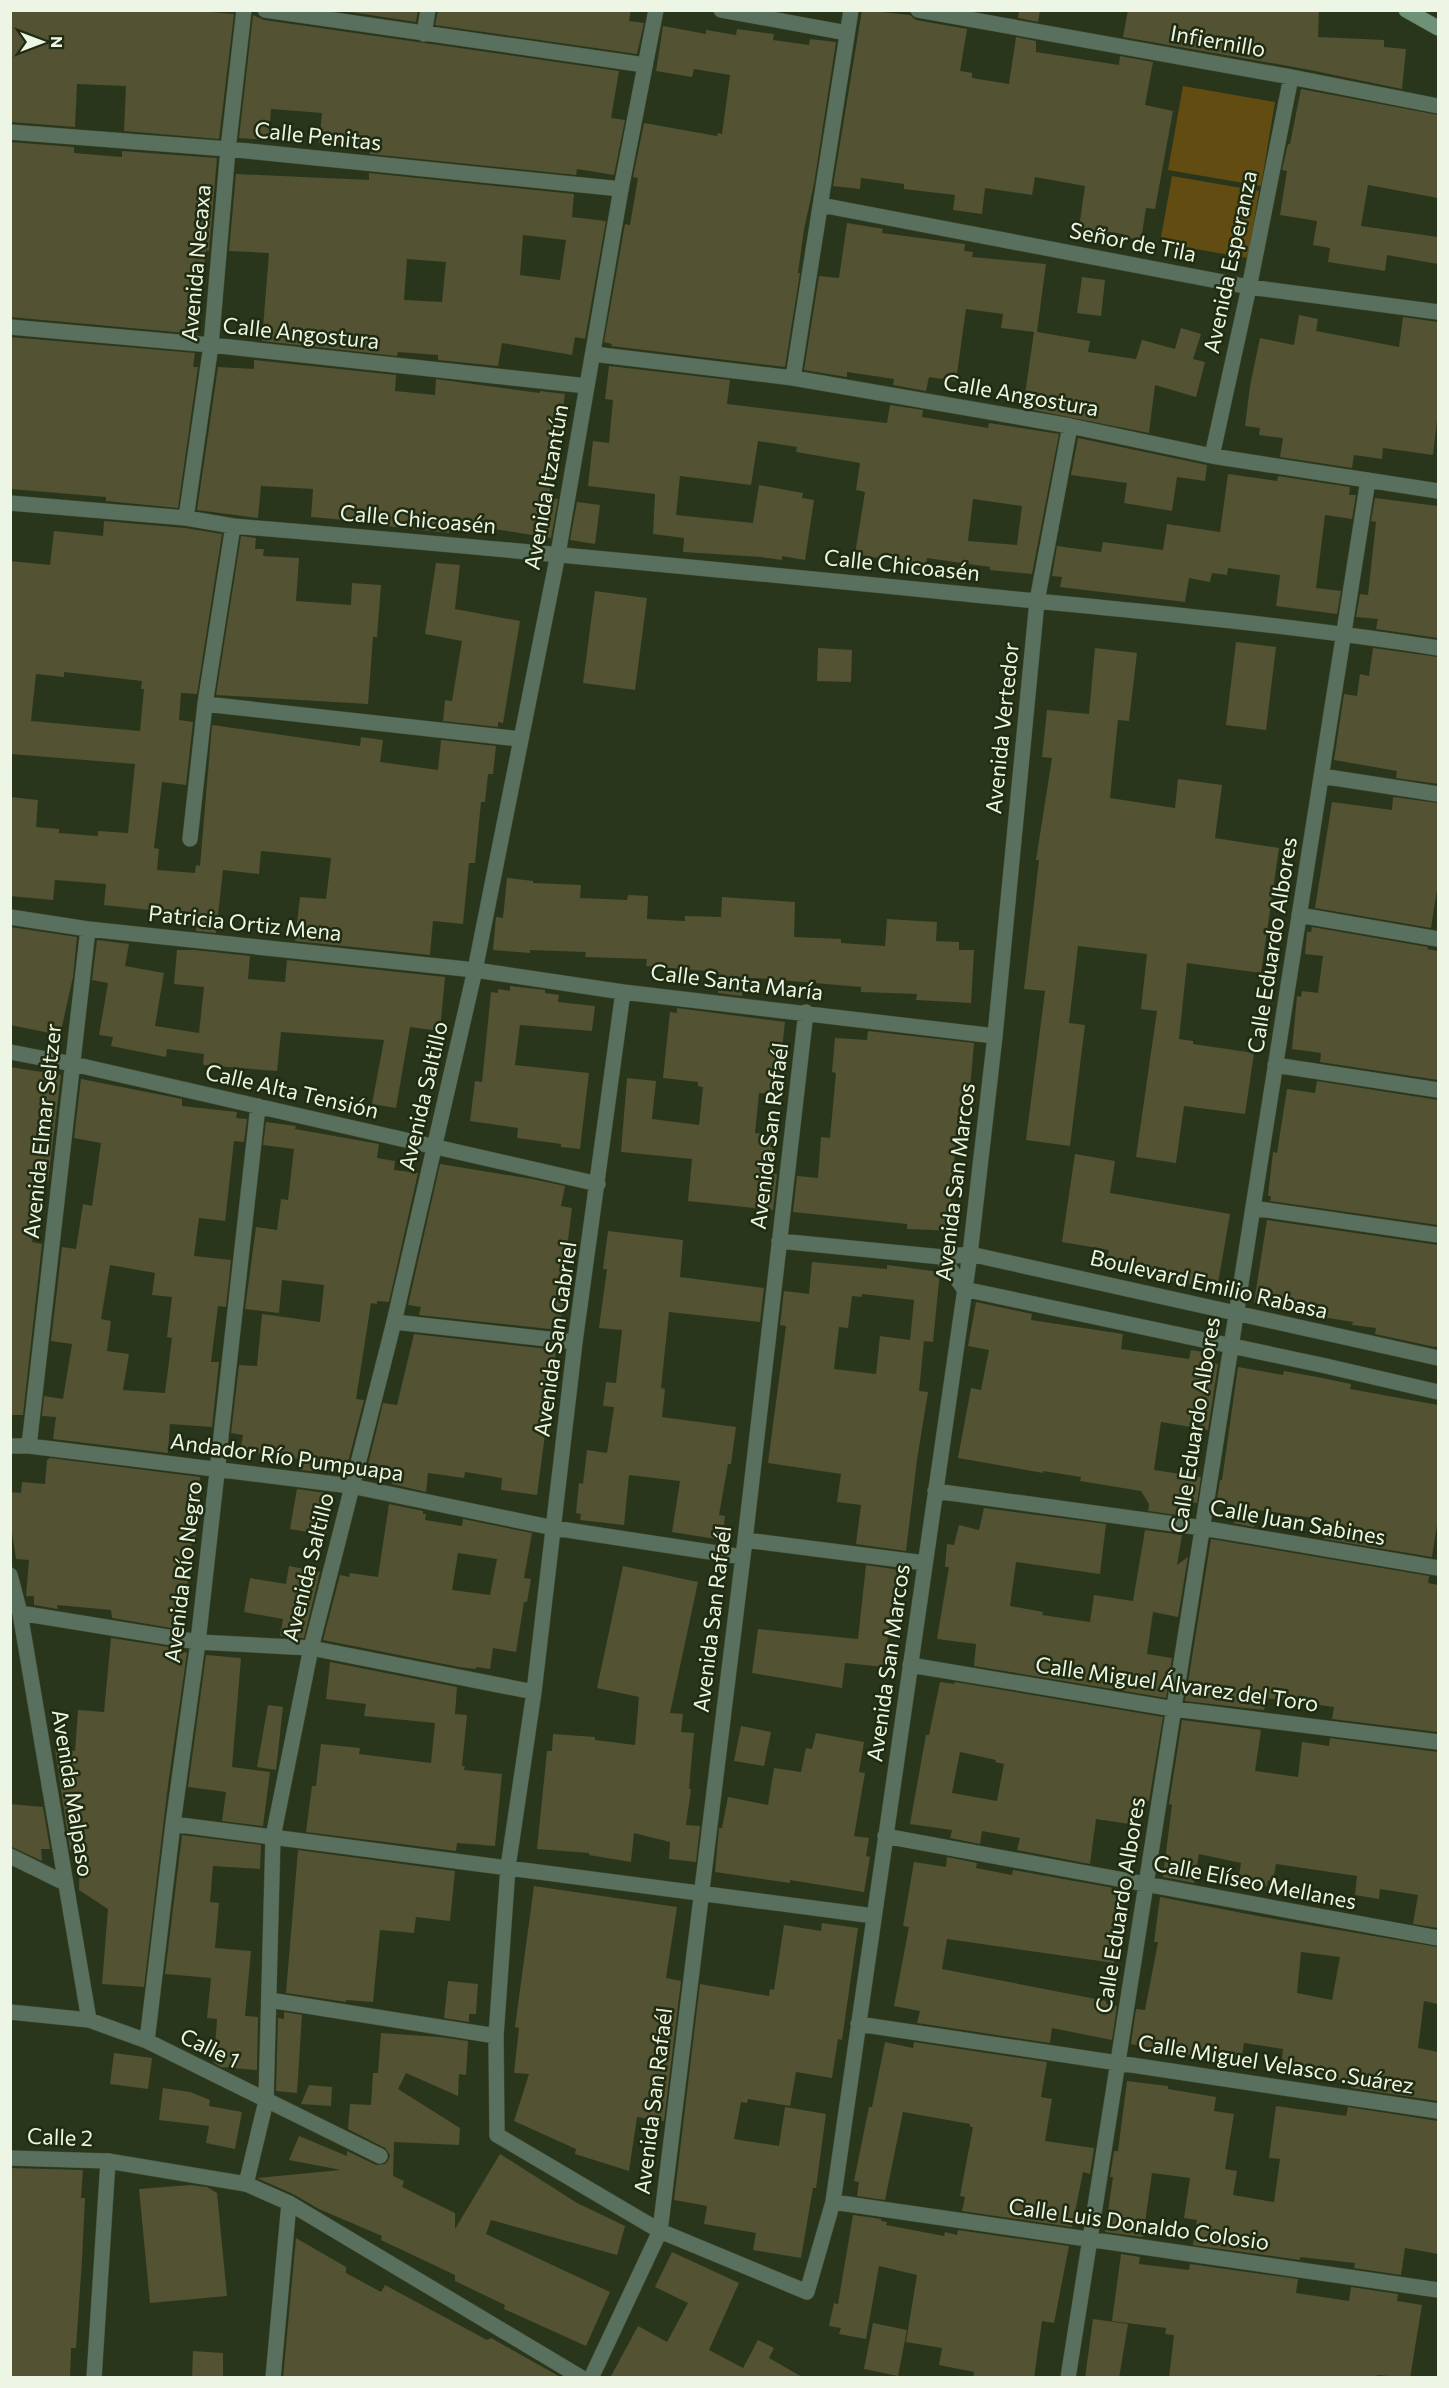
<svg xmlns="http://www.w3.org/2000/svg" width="1449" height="2388" font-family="Commissioner,sans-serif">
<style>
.green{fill:#634c12}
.building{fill:#535233;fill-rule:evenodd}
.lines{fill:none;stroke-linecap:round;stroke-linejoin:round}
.minor-casing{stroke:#455137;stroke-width:16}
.tertiary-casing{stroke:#455137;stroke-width:16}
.secondary-casing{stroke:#455137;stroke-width:16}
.minor{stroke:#59705e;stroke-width:15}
.tertiary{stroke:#59705e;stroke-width:15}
.secondary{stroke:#6f9276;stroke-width:15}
.labels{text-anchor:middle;stroke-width:5;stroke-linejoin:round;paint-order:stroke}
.street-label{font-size:22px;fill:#edf5e4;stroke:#202c11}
</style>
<rect width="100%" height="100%" fill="#2a361b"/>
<path class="green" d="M1183,86L1275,102L1261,186L1168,170Z
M1172,176L1259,191L1248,258L1160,243Z"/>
<path class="building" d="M10,10H186L234,14L219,139L124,131L126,86L77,84L75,127L10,122Z
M337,10H418L416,22Z
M438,10H631L629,21L644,23L637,54L435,25Z
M862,10L910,15L916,20L967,29L960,71L972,73V78L1009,84L1016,37L1036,41V52L1119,65L1120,56L1153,62L1145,105L1173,111L1155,209L1146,208L1141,240L1123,237V234L1079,228L1085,186L1035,177L1032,195L985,188L982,214L953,210L955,195L904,189V184L861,178L860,189L833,186Z
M1019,10H1040L1038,22L1018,18Z
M1128,10H1319L1318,37L1384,40V47L1406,49L1402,89L1305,69L1123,37Z
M253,15L264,20L619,71L611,118L625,120L614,175L577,169L576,175L370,154V146L319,143L322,113L271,109L269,140L239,138Z
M663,26L706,34V30L736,35L737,29L774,34L773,40L809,45L810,39L836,42L814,184L804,229L798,273H800L785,367L611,346L612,344L604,342L625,224L630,225L638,178L633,177L644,123L717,136L718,133L722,134L730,75L694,69L692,77L656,71Z
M1301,89L1438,115V198L1368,185L1361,226L1438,237V264L1387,255L1385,271L1328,262L1330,248L1313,245L1317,221L1280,215L1287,171L1282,170L1288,144H1290Z
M10,142L74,147V153L122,157V151L217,158L209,251L206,250L197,334L10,317Z
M369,173L574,194L572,217L606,221L585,339L575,337L572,355L502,343L498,366L438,360V355L398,352L397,356L262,341L269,253L229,251L236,174L369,180ZM523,235L566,240L560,280L520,275ZM407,259L446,262L442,302L404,300Z
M847,223L883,229L882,233L965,244L964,251L973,252L972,257L1046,264L1037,332L1090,341L1088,352L1136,359L1142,340L1175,349L1181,328L1201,334L1193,359L1205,362L1196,397L1155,385L1149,433L1023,408L1034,332L1001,328L1003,314L966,309L956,381L929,377L926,391L893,385L894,379L847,372V377L804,370L819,276L839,278Z
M1082,277L1105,280L1101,316L1077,313Z
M1299,315L1318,319L1316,331L1399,347L1403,317L1438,322V412L1433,455L1383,448L1382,459L1354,455L1352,468L1280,457L1283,438L1259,435L1260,428L1245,426L1250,386L1260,338L1294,345Z
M10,337L195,353L193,367H198L178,508L106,501V497L10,489Z
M254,360L396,375L395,391L435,395L436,379L540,393V391L565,394L549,498L558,499L551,538L487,528V530L449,527V533L402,528L380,525V523L311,517L313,489L261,486L258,518L197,510L218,367L254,369Z
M609,366L730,380L727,404L887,423L890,405L923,410L922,417L988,428L989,423L1059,434L1032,574L990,570V567L927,558L924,576L905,573L907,563L855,554L865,492L856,490L860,463L796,452L797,447L758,441L751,485L680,476L676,515L753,523L759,485L803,493L802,498L814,500L805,560L782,556V560L761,557L683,552L684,538L653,534L655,494L588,486L593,441L609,443L613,400L605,399ZM973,499L1022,506L1017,545L968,541Z
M1078,438L1207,465L1205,481L1177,477L1172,511L1124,503L1127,483L1071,475Z
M1228,474L1277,481L1278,476L1350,487L1349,495H1356L1352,519L1325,515L1316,588L1341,591L1337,614L1276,606L1280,575L1228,568L1227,575L1212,573L1210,582L1189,578L1185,602L1060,587L1062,577L1052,576L1057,546L1101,552L1103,542L1163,550L1167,524L1220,532Z
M1375,498L1438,506V638L1376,629L1378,619L1356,617L1360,594L1368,595L1376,522L1371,521Z
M577,502L600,505L595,544L570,540Z
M104,521L185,528L222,534L197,694L181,693L179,720L193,722L186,785L162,782L154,848L159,849L157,870L195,873L196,865L200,866L212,725L360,746L361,737L383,740L380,762L438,770L441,740L496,746L493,774H488L485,802H481L475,863H469L463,924L433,921L430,955L295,941L300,897L326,899L331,858L261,851L259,874L223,870L216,933L196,931L197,915L104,905L106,884L55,880L53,900L10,896V797L38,800L36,827L59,829V833L98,836V831L128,833L135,764L10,754V561L50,565L54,531L103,536ZM64,672L142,681L141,689H144L140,731L31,721L36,674L64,677Z
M241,536L256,538L255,549H264L263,556L299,558L296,601L351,605L352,583L381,585L377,637H373L368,704L216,695Z
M436,563L460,565L455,609L520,621L503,723L498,722V727L443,721L445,700L452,701L462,641L425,634Z
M595,591L647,598L635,690L583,683Z
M1236,642L1276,647L1266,730L1226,725Z
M818,648L852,650L851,682L817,681Z
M1095,648L1137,653L1129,721L1118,720L1110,798L1175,808L1178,779L1222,785L1215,838L1279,848L1261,973L1187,963L1179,1039L1193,1041V1044L1254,1053L1245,1114L1184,1106L1176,1163L1136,1157L1157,1011L1141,1009L1147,954L1078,946L1069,1023L1085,1025L1070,1146L1026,1140L1045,991L1024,989L1039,860H1036L1052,758L1042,757L1047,710L1089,714Z
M1373,648L1438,657V784L1396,778L1397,771L1334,760L1344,694L1357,696L1360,674L1369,676Z
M1393,797L1438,803V883L1431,928L1315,908L1332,802L1392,810Z
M507,878L533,881V883L581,885L580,898L627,900L628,895L648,896L647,919L685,921V916L721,917L722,897L795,902L794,937L841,939V943L885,946L887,919L937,922L936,941L959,942V950H974L971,1003L916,1000L917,994L861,992V987L755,978L744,979L742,996L718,993L719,972L646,966L647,959L585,957L586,952L530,950V953L493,950L496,917L503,918Z
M10,927L77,937L73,977L60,1035L10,1025Z
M1312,927L1428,947L1427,949L1438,951V1080L1320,1062L1321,1053L1292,1049L1297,996L1301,997L1302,991L1318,993L1323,956L1305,954L1307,932H1311Z
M97,940L129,944L125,966L164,973L155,1026L199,1033L204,987L174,984L177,950H195L250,956L248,979L285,982L287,960L445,977L440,1031L410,1027L396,1108L372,1104L384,1040L281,1032L277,1071L203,1065L204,1054L167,1049L166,1057L111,1046L113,1037L99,1035L108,983L92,980Z
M510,986L545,990V993L559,995L558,1002L595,1006L592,1031L520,1025L515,1065L589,1073L580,1149L561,1147V1144L517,1138L518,1128L470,1121L475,1081L482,1082L491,992L498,993V989L510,991Z
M677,1008L785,1022L777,1095L759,1093L755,1133L774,1135L770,1174H777L773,1210L688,1201L692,1159L621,1152L627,1078L656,1081L652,1119L699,1125L703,1087L698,1086V1082L663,1078L670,1012L677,1013Z
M868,1031L974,1043L969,1101L965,1100L963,1130L957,1129L950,1213H956L955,1231L907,1229V1224L793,1212L797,1176L818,1178L821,1137L830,1138L836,1073L832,1072L835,1038L867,1040Z
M10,1067L61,1075L48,1181L43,1180L32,1242L42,1244L23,1415H10Z
M81,1079L182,1099V1106L237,1112L236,1118L247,1119L244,1142L234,1141L225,1221L199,1218L194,1256L231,1260L226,1307L218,1306L211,1362H219L212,1427L170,1424L168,1453L53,1439L56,1417L42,1416L44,1396L63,1399L72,1344L51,1341L62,1247L76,1249L83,1204L92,1206L101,1143L74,1138ZM110,1265L155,1273L152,1295L172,1297L167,1337L172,1338L165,1393L123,1390L129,1354L107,1351L111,1321L101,1319Z
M1317,1081L1438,1100V1225L1270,1201L1271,1196H1268L1273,1152L1277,1153L1287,1089L1315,1093Z
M266,1122L296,1126L295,1129L379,1144L377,1158L395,1161L394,1170L418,1173L389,1302L377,1301V1304L371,1303L356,1399L364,1400L345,1474L300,1470V1459L240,1451L243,1435L231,1433L239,1365L257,1366L262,1314L320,1322L324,1285L282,1280L279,1313L245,1309L256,1227L277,1230L281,1199L288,1200L294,1149L263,1145Z
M1075,1154L1115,1161L1110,1193L1230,1214L1217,1289L1105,1269L1109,1250L1062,1242Z
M440,1164L532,1179L565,1186L561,1206L572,1208L563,1280L568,1281L559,1330L419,1315L421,1307L408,1305Z
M1267,1220L1438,1245V1346L1435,1347L1375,1334L1376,1328L1352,1325L1353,1322L1310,1315L1311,1312L1254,1303Z
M608,1231L683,1240L680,1277L764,1288L760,1322L669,1312L661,1388L665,1389L662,1417L736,1427L731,1464H728L719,1515L725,1516L722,1540L672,1532L680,1481L629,1475L624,1525L580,1520L581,1514L576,1513L579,1483L583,1484L587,1450L607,1453L614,1407L603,1406L606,1382L616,1383L622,1330L599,1328L607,1269H603Z
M812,1262L887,1269V1265L940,1272L933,1342L912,1340L924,1341L919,1391L928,1392L917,1460L906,1551L856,1544L861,1505L837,1502L841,1474L768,1463L786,1326L780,1325L784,1291L809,1294ZM862,1294L914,1300L910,1340L880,1336L876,1374L834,1369L839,1327L848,1328L852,1296L862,1297Z
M976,1302L1032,1314L1031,1320L1123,1334L1121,1349L1189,1359L1191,1350L1214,1354L1213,1363L1218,1364L1208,1430L1161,1422L1154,1470L1201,1477L1197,1503L1187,1501L1185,1516L1148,1511L1149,1504L1141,1491L1080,1481L1081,1477L1043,1471V1473L958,1458L971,1388L981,1390L989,1350L968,1346Z
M414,1334L556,1350L537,1495L501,1490L502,1478L465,1472L464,1478L428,1473L426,1492L392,1484V1480L365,1477L383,1403L397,1405Z
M1238,1367L1283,1375L1284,1371L1317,1377L1351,1384L1350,1389L1438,1405V1518L1432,1557L1324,1539L1327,1520L1259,1510L1256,1511L1254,1527L1233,1523L1250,1510L1216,1505L1220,1480H1222Z
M50,1458L200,1477L195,1540H192L186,1598H179L177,1629L112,1618L111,1610L57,1605L58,1609L34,1605V1596H26L29,1560L16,1559L10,1519V1492L21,1493L22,1482L45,1484L47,1460Z
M297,1489L333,1494L326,1535L290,1529Z
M389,1504L423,1511V1514H426L425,1520L462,1526L463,1519L532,1533L524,1578L531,1579L527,1602H524L516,1652L493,1648L490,1669L476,1667V1669L459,1667L323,1640L340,1575L349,1577L350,1573L378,1577ZM458,1553L497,1559L490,1595L452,1590Z
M984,1508L1106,1524L1100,1574L1016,1562L1010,1606L1043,1612L1042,1615L1090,1622L1094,1595L1133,1601L1145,1530L1182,1535L1177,1565L1188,1557L1178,1617L1153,1612L1147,1654L1172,1658L1166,1698L974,1666L976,1644L937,1639L949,1567H945L947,1544L954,1545L959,1525L979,1530Z
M1211,1539L1429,1576L1428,1583L1438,1585V1732L1332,1719L1334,1707L1266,1698L1264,1710L1185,1701Z
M866,1565L900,1570L893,1627H889L884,1667L845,1663L842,1688L752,1673L758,1629L858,1639Z
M289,1566L320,1572L304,1638L280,1636L283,1619L244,1612L250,1578L286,1584Z
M623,1566L698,1582L670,1713L683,1714L681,1732L694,1733L689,1789H691L686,1825L700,1826L696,1862L669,1859L670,1842L634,1833L631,1862L589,1855V1853L537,1849L547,1751H552L553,1734L595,1737V1740L635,1745L639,1697L597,1688Z
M111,1638L175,1648L187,1653L168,1785L144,1987L102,1984L108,1909L79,1890L80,1850H70L55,1749L75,1751L78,1710L104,1712Z
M206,1655L241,1658L232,1767L270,1772L263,1826L222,1821L226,1792L188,1787Z
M330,1662L457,1687L455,1714L467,1715L462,1766H465L464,1770L502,1774L495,1846L457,1843L456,1851L306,1832L312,1786H316L321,1744L360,1748L359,1754L431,1763L435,1723L364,1716L366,1704L326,1699Z
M940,1682L954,1684L955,1682L1163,1717L1149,1801L1140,1800L1136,1825L1096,1819L1090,1864L1017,1850L1020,1838L982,1831L980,1844L950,1838L952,1830L910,1824L926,1735H929ZM960,1752L996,1760L995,1762L1004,1764L997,1801L952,1793Z
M268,1705L283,1707L276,1770L257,1767Z
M1182,1720L1261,1730L1255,1771L1298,1777L1302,1742L1329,1746L1330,1738L1438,1752V1928L1413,1924L1418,1895L1380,1889L1379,1899L1355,1895L1357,1876L1276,1864L1273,1881L1268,1880L1267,1886L1238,1882L1241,1863L1199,1854L1194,1883L1163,1877L1172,1805L1169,1804Z
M741,1726L771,1732L764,1766L734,1761Z
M816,1733L864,1742L859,1772L865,1773L854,1836L869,1838L866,1856L870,1857L864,1892L790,1880V1883L715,1872L719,1828H722L728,1797L768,1805L774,1768L801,1772L806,1748L812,1749Z
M10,1804L43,1807L50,1849H41L42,1861L10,1846Z
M182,1835L261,1845L260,1869L213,1866L210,1902L219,1903L215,1948L251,1951L245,2016L258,2017L257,2070L221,2067L214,2063L217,2019L207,2018L211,1978L165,1974Z
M298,1850L455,1871L450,1921L416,1917L414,1933L380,1930L373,2002L346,2000V2002L340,2001L286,1993Z
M947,1857L977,1863L976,1868L1012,1875L1013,1870L1125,1890L1114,1963L947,1939L942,1969L1106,2001V2004L1117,2006L1112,2040L1052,2028L1050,2043L917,2023L920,2011L894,2006L909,1927L903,1926L914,1862L946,1867Z
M534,1886L677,1907L666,1978L681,1981L664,2121L637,2117L629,2171L575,2154L576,2149L514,2121L529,2074L514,2073L519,2028L515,2027Z
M1160,1897L1263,1917L1438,1947V2004L1424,2001L1418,2048L1438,2052V2101L1351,2088L1352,2082L1281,2070L1283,2049L1244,2043L1241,2061L1217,2057V2060L1131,2044L1136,2009L1145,2010L1158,1942H1154ZM1301,1952L1340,1957L1332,2000L1297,1993Z
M822,1923L858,1928L842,2040L838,2039L832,2078L796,2072L790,2106L748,2099L747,2103L741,2102L734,2139L779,2146L785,2107L826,2114L816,2188H813L801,2258L753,2250L756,2233L704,2224L707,2206L674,2200L700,1984L769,1996L770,1989L774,1990L784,1925L821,1931Z
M448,1981L478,1984L476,2014H469V2022L444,2018Z
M284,2012L302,2015L297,2093L276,2091L278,2018L284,2019Z
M381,2033L439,2037L468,2041L466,2075L459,2074L458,2096L406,2073L398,2089L460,2128L459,2145L394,2142L393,2176L404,2181L402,2187L455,2213V2229L500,2154L577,2203L625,2226L617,2255L491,2220L486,2234L610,2292L586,2346L504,2309L505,2305L455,2281V2275L381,2240L382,2236L319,2209L293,2194L257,2178L341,2170L289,2160L299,2136L347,2156V2151L376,2165L385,2164L388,2161L390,2155L385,2148L348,2129L350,2104L371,2105L373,2073H378Z
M885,2042L913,2048L914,2042L1047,2062L1041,2097L1052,2099L1045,2141L1094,2148L1090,2174L1083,2172L1072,2227L962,2211L965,2197L960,2196L973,2127H970V2124L903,2112L885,2200L857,2196L859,2182L854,2181L869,2107H872Z
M114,2053L152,2058L148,2089L110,2084Z
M1127,2081L1168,2086V2089L1216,2097L1214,2111L1234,2114L1225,2169L1237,2171L1233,2195L1274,2202L1280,2159L1269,2158L1276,2106L1346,2116L1348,2107L1438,2121V2254L1405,2248L1401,2275L1354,2268L1355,2263L1300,2257V2260L1193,2245L1197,2220L1184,2218L1190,2178L1152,2173L1143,2237L1105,2232L1113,2177H1110L1114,2151H1118Z
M309,2085L332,2087L331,2106L301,2104Z
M163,2088L190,2092L210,2100L209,2106L242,2112L235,2149L206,2143L209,2126L159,2120Z
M10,2168L83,2170L81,2198H85L82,2260L76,2348H71L70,2378H10Z
M190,2185L207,2187L217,2193L227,2296L150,2303L139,2189Z
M853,2215L881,2219V2221L887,2222L886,2225L944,2236L945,2232L957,2235L958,2230L1069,2246L1054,2323L1042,2321L1034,2378H973L974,2372L939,2365L942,2348L906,2342L917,2275L879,2266L866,2339L839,2334L841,2328L829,2326L834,2303L838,2304Z
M296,2238L346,2267V2273L381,2292L385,2285L487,2340L491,2338L562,2378H283Z
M672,2252L739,2283L709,2350L743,2368L758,2340L774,2348L769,2358L804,2378H610L638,2326L667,2342L688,2303L655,2287Z
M1121,2254L1140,2257L1139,2264L1189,2270L1190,2264L1298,2279L1296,2293L1349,2301L1351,2287L1398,2294L1397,2301L1422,2305L1410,2378L1377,2375L1376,2378H1169L1174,2335L1165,2334L1166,2328L1112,2321Z
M1093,2319L1128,2324L1119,2378H1085Z
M873,2323L907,2330L898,2376L864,2369Z
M193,2351L223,2353V2378H192Z"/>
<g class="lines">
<g class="minor-casing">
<path id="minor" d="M265,10L645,65
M721,10L847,33
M918,10L1291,77L1438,106
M424,34L428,10
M10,132L228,149L621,189
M821,205L1249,287L1438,312
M10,327L211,345L587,386
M593,354L793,378L1070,426L1212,456L1438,491
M793,378L851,10
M1212,456L1251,278L1291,77
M10,503L186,518L233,526C474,546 714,569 955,593C1116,609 1278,623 1438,648
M186,518L211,345L228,149L244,10
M205,704L520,739
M1321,776L1438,794
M190,839L205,704L233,526
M1299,915L1438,939
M10,917L88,929L475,970L623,992L995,1036
M623,992L575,1342L534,1692L508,1867L496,2036L497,2135L660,2231L807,2292L833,2202L970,1254L995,1036L1037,601L1070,426
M10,1052L73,1064L598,1184
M1275,1065L1438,1090
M1253,1208L1438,1235
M779,1241L942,1257L970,1254L1438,1358
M942,1257L964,1289L1326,1366L1438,1392
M394,1322L575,1342
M10,1446H29L351,1486L554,1528L743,1557
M29,1446L88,929
M935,1491L1203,1528L1438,1568
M745,1540L925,1563
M10,1575L20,1613L89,2020
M20,1613L198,1642L311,1648L534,1692
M910,1665L1174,1709L1438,1742
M173,1824L874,1916
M885,1836L1438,1938
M10,1856L65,1883
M269,2000L496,2036
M10,2012L89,2020L147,2041L380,2156
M858,2024L1438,2111
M147,2041L173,1824L198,1642L258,1106
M246,2184L289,2203L582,2378
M833,2202L1438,2290
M94,2378L108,2161
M273,2378L289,2203
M591,2378L660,2231L745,1540L806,1012
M1068,2378L1368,480"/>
</g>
<g class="tertiary-casing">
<path id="tertiary" d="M10,2158L108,2161L246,2184L266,2101L273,1837L311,1648L394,1322L475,970L558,554L621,189L656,10"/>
</g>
<g class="secondary-casing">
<path id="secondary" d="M1406,10L1438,28"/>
</g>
<use href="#minor" class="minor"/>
<use href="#tertiary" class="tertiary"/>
<use href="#secondary" class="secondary"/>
</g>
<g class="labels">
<g class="street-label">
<text transform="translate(1218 41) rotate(10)" y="8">Infiernillo</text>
<text transform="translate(318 136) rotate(6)" y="8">Calle Penitas</text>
<text transform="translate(1133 242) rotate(11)" y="8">Señor de Tila</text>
<text transform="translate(1230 262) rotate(-78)" y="8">Avenida Esperanza</text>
<text transform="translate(196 263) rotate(-85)" y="8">Avenida Necaxa</text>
<text transform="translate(301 333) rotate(6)" y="8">Calle Angostura</text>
<text transform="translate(1021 395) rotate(10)" y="8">Calle Angostura</text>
<text transform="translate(546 487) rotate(-80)" y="8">Avenida Itzantún</text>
<text transform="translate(418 519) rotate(5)" y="8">Calle Chicoasén</text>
<text transform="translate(902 565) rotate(6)" y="8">Calle Chicoasén</text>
<text transform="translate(1002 728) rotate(-84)" y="8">Avenida Vertedor</text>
<text transform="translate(245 923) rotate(6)" y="8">Patricia Ortiz Mena</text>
<text transform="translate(1272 945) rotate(-81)" y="8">Calle Eduardo Albores</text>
<text transform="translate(737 982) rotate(7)" y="8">Calle Santa María</text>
<text transform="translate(292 1091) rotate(13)" y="8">Calle Alta Tensión</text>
<text transform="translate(423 1096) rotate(-77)" y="8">Avenida Saltillo</text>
<text transform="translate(42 1131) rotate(-84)" y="8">Avenida Elmar Seltzer</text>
<text transform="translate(769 1136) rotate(-83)" y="8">Avenida San Rafaél</text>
<text transform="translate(955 1182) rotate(-83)" y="8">Avenida San Marcos</text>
<text transform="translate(1209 1284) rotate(13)" y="8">Boulevard Emilio Rabasa</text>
<text transform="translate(555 1339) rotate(-82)" y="8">Avenida San Gabriel</text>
<text transform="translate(1195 1425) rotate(-81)" y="8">Calle Eduardo Albores</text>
<text transform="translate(287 1457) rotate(8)" y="8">Andador Río Pumpuapa</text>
<text transform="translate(1298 1522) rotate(10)" y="8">Calle Juan Sabines</text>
<text transform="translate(308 1567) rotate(-76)" y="8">Avenida Saltillo</text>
<text transform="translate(183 1572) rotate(-83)" y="8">Avenida Río Negro</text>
<text transform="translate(712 1619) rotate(-83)" y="8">Avenida San Rafaél</text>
<text transform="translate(888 1663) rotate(-82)" y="8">Avenida San Marcos</text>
<text transform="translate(1177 1684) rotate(8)" y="8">Calle Miguel Álvarez del Toro</text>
<text transform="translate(73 1793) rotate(81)" y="8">Avenida Malpaso</text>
<text transform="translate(1255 1882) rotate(11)" y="8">Calle Elíseo Mellanes</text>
<text transform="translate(1120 1905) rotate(-81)" y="8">Calle Eduardo Albores</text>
<text transform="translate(210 2048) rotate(26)" y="8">Calle 1</text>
<text transform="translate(1276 2064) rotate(9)" y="8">Calle Miguel Velasco .Suárez</text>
<text transform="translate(653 2101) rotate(-83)" y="8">Avenida San Rafaél</text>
<text transform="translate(60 2137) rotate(2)" y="8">Calle 2</text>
<text transform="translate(1139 2224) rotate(8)" y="8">Calle Luis Donaldo Colosio</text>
</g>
</g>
<rect width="1449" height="2388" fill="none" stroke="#edf5e4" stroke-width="24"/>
<g transform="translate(42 42) rotate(90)" stroke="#202c11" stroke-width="4.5" paint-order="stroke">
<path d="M0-4.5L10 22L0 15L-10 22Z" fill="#edf5e4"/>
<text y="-9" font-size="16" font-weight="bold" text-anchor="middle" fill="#edf5e4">N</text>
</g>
</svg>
